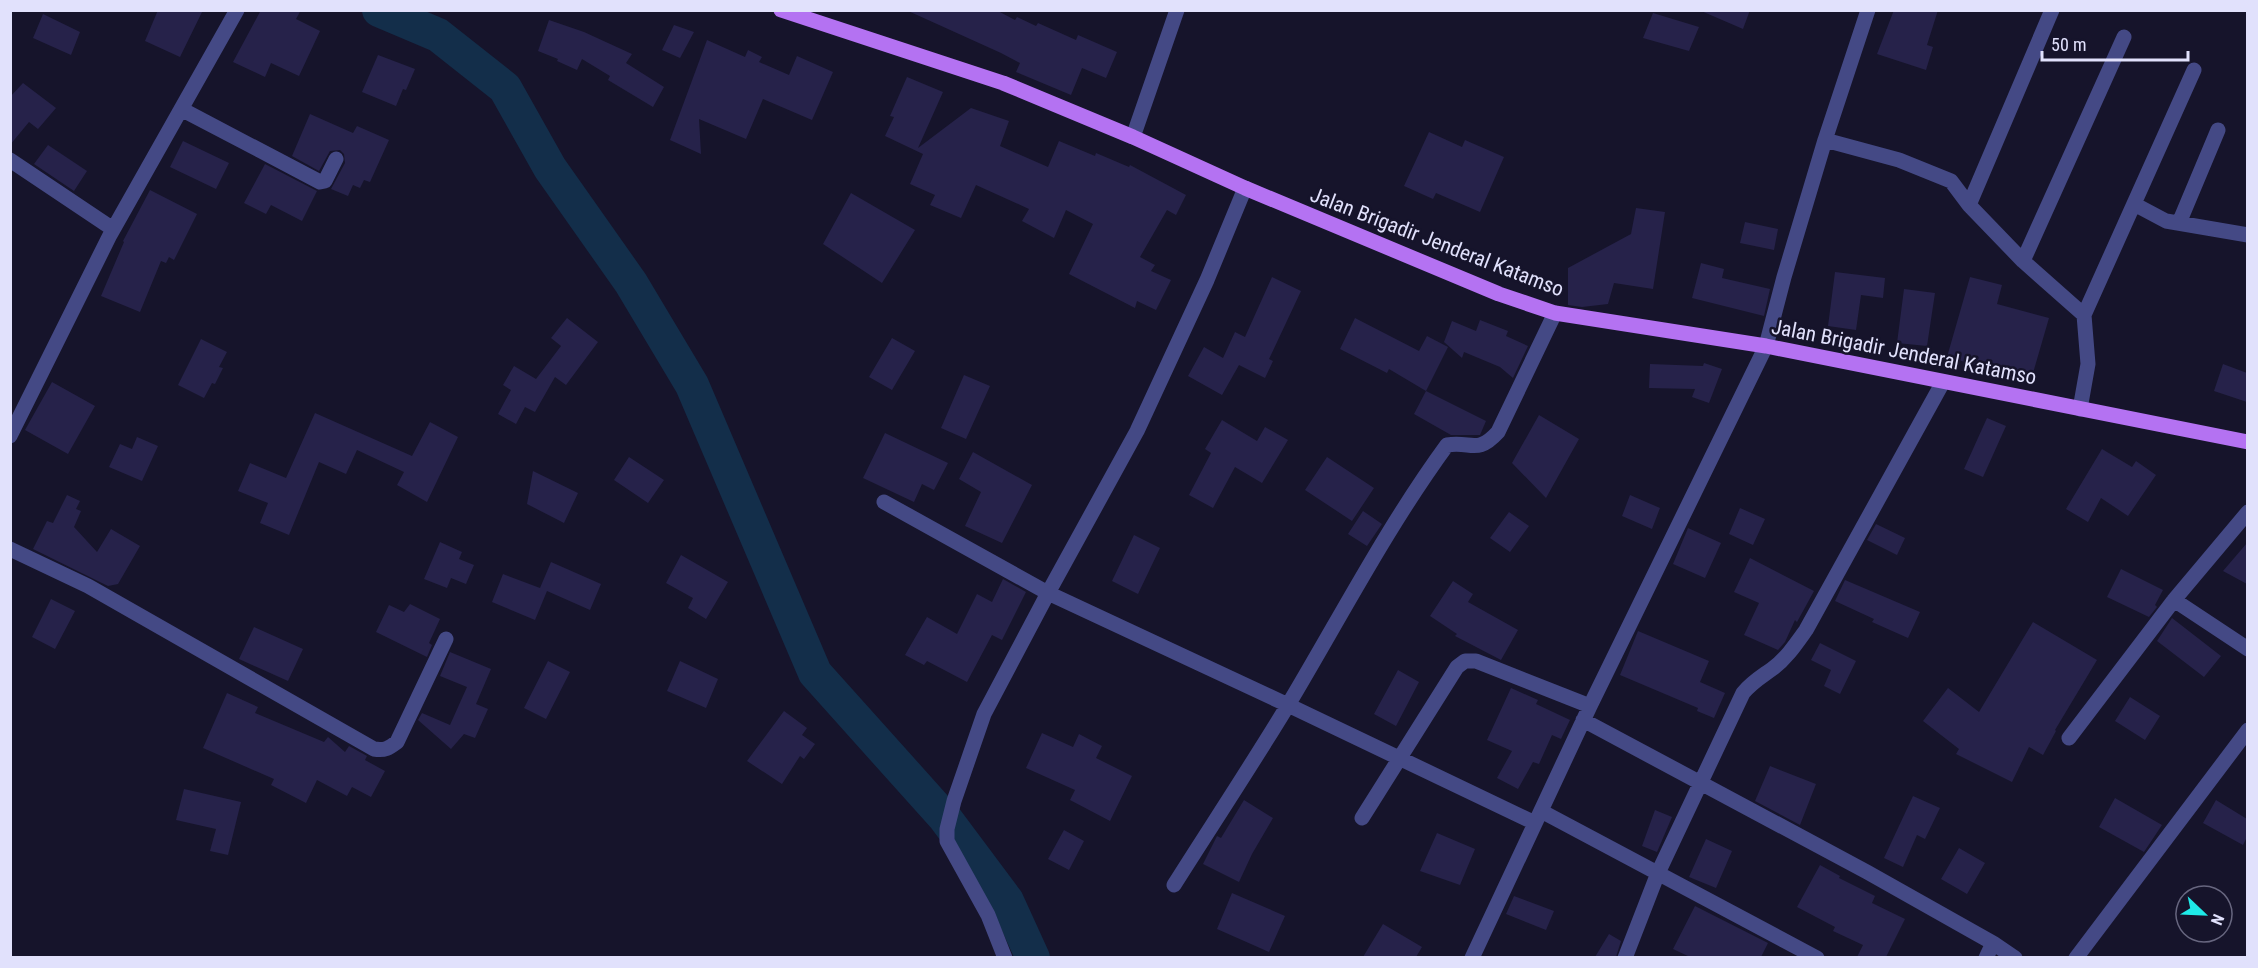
<svg xmlns="http://www.w3.org/2000/svg" width="2258" height="968" font-family="'Roboto Condensed',sans-serif">
<style>
.lines{fill:none;stroke-linecap:round;stroke-linejoin:round}
.river{stroke:#132e4a;stroke-width:34}
.building{fill:#26224a}
.minor{stroke:#444985;stroke-width:15}
.major{stroke:#b472f2;stroke-width:15}
.labels{text-anchor:middle;stroke-width:5;stroke-linejoin:round;paint-order:stroke}
.street-label{font-size:21px;fill:#e1e1fc;stroke:#16142b}
</style>
<rect width="100%" height="100%" fill="#16142b"/>
<g class="lines">
<path class="river" d="M379,10L438,35L505,88L550,168L631,283L692,385L815,673L945,818L1007,901L1033,958"/>
</g>
<path class="building" d="M158,10H203L180,57L145,41Z
M261,10H301L296,19L320,31L299,76L271,63L265,77L233,62Z
M906,10H996L1015,20L1017,17L1036,26L1038,23L1076,40L1078,35L1117,52L1106,78L1082,68L1071,95L1016,72L1020,63L1001,53Z
M1699,10H1750L1743,29Z
M1894,10H1938L1927,45L1933,47L1926,70L1877,54Z
M1653,13L1699,27L1689,51L1643,38Z
M43,14L80,32L71,55L33,38Z
M549,20L584,32L632,54L626,63L664,87L653,107L608,80L610,76L582,59L577,70L557,61L558,59L538,51Z
M674,25L694,32L680,58L662,50Z
M707,40L745,57L748,50L762,57L759,62L789,75L797,56L833,72L812,120L763,99L746,139L699,119L701,154L670,140Z
M378,55L415,69L406,90L403,89L396,106L362,92Z
M907,77L943,92L918,148L971,108L1009,121L1000,146L1048,167L1059,141L1095,156L1096,153L1129,167L1130,165L1186,195L1176,215L1167,210L1140,257L1155,265L1151,271L1171,280L1156,310L1137,301L1135,308L1069,274L1093,224L1066,210L1054,238L1022,221L1029,209L976,185L961,218L930,205L935,195L910,184L923,154L885,136L894,117L890,116Z
M23,83L56,108L38,129L29,122L10,145V97Z
M310,114L353,133L357,126L389,140L370,182L364,180L360,188L353,185L348,196L331,189L345,163L344,154L340,150L330,151L319,171L292,156Z
M1429,132L1462,147L1465,140L1504,157L1480,212L1436,193L1433,199L1404,186Z
M183,141L229,163L216,189L170,167Z
M48,145L87,171L74,191L34,164Z
M265,164L317,191L302,221L271,205L266,214L244,203Z
M150,190L197,214L174,260L169,257L166,263L161,261L140,312L101,296L124,242L123,241Z
M851,193L915,230L882,283L823,244Z
M1636,208L1665,212L1653,289L1614,283L1608,304L1582,307L1568,305V268L1631,234Z
M1745,222L1778,229L1774,250L1740,243Z
M1701,263L1724,269L1722,278L1770,289L1764,316L1692,298Z
M1835,272L1885,278L1883,298L1861,295L1856,330L1828,326Z
M1272,277L1301,291L1269,359L1273,361L1265,378L1239,365L1222,395L1188,376L1204,347L1223,358L1235,332L1245,337Z
M1970,277L2002,285L1997,304L2049,318L2031,380L1947,357Z
M1904,289L1935,293L1927,346L1897,343Z
M567,318L598,342L566,385L555,377L535,412L525,407L516,424L498,414L511,390L503,385L514,366L536,379L561,346L551,338Z
M1355,318L1419,351L1427,336L1448,347L1426,391L1389,369L1387,373L1340,349Z
M1480,320L1508,331L1506,336L1528,346L1513,378L1500,367L1464,352L1462,358L1444,342L1452,321L1476,331Z
M892,338L915,351L892,390L869,377Z
M201,339L227,352L219,367L223,368L215,384L212,383L204,398L178,385Z
M1704,363L1722,369L1709,403L1692,397L1695,389L1649,388L1650,364L1703,366Z
M2223,364L2247,373V402L2214,391Z
M964,375L990,386L966,439L941,428Z
M52,382L95,406L68,454L25,430Z
M1426,391L1486,421L1480,435H1451L1414,414Z
M315,413L412,456L430,422L458,437L427,502L397,485L404,472L357,450L346,474L319,462L289,535L260,523L268,503L238,491L250,463L286,478Z
M1539,415L1579,439L1546,498L1512,463Z
M1987,418L2006,426L1983,477L1964,469Z
M1222,420L1257,441L1265,427L1288,440L1262,483L1235,467L1213,508L1189,495L1211,453L1205,449Z
M885,433L948,463L934,490L922,484L914,502L863,478Z
M137,437L158,446L142,481L109,467L120,444L132,449Z
M2102,449L2132,467L2136,461L2156,475L2128,516L2101,498L2088,522L2066,509Z
M973,452L1032,485L1002,543L965,526L981,492L959,479Z
M629,457L664,480L648,503L614,480Z
M1327,457L1374,488L1352,521L1305,490Z
M533,471L578,493L564,523L527,504Z
M67,495L80,501L76,509L81,511L74,527L97,552L111,529L140,546L118,584L108,586L33,549L47,521L53,523Z
M1630,495L1660,508L1652,529L1622,516Z
M1740,508L1765,519L1753,545L1729,534Z
M1363,511L1382,524L1367,546L1348,534Z
M1509,512L1529,526L1510,552L1490,538Z
M1876,524L1905,538L1897,555L1867,540Z
M1688,528L1721,543L1705,578L1673,564Z
M1134,535L1160,548L1138,594L1112,581Z
M440,542L462,552L459,559L474,565L466,584L451,578L447,588L424,579Z
M2247,543V584L2223,571Z
M681,555L728,582L706,619L688,608L693,598L666,583Z
M1750,558L1814,591L1797,622L1795,620L1785,642L1778,650L1744,635L1759,603L1734,592Z
M551,562L601,584L590,610L547,591L535,620L492,602L503,574L540,588Z
M2121,569L2163,590L2155,605L2157,607L2149,617L2107,597Z
M1003,579L1026,592L1002,640L992,635L967,682L927,661L924,665L905,655L927,617L957,634L977,594L992,602Z
M1845,580L1920,612L1908,638L1872,622L1874,619L1835,601Z
M1453,581L1473,594L1468,602L1518,630L1501,660L1455,636L1457,634L1430,616Z
M51,599L75,611L55,649L32,637Z
M410,604L440,619L429,643L432,645L427,657L376,632L389,605L404,612Z
M2172,618L2221,656L2204,677L2157,641Z
M2033,622L2097,660L2055,730L2056,731L2043,755L2029,747L2012,782L1956,754L1959,749L1923,721L1948,688L1979,712Z
M254,627L303,649L288,681L239,659Z
M1638,631L1709,661L1700,682L1725,693L1714,718L1697,711L1698,708L1620,675Z
M1820,643L1856,661L1840,694L1824,686L1831,670L1811,660Z
M450,652L491,669L476,704L488,709L475,738L464,734L451,749L418,720L422,713L450,725L467,687L440,676Z
M548,661L570,672L546,719L524,708Z
M680,661L718,679L706,708L667,691Z
M1398,670L1419,682L1396,726L1374,714Z
M1511,688L1538,700L1536,704L1570,720L1561,739L1552,735L1539,764L1533,762L1518,789L1497,778L1512,751L1487,740Z
M227,693L258,707L255,713L324,742L328,737L345,752L349,746L367,756L365,760L385,771L371,797L352,787L347,796L317,780L306,803L271,785L274,779L203,748Z
M2130,697L2160,716L2145,740L2115,721Z
M784,711L807,728L802,735L815,744L804,759L800,756L782,784L747,761Z
M1042,733L1073,747L1079,734L1102,746L1096,758L1132,776L1110,821L1070,800L1075,790L1026,768Z
M1770,766L1816,784L1800,825L1755,801Z
M184,789L241,802L228,855L210,851L216,829L176,820Z
M1913,796L1940,808L1925,839L1917,835L1903,867L1884,858Z
M2115,798L2162,825L2144,852L2099,827Z
M1244,800L1273,818L1252,854L1239,882L1203,864L1217,836L1221,838Z
M2216,800L2247,819V837L2243,845L2203,823Z
M1655,810L1672,817L1657,852L1642,846Z
M1064,830L1084,841L1069,870L1048,859Z
M1437,833L1475,849L1460,885L1420,871Z
M1706,839L1732,851L1716,888L1689,877Z
M1959,848L1985,863L1967,894L1941,879Z
M1820,865L1840,876L1839,878L1875,896L1872,903L1905,919L1886,957H1857L1863,945L1833,931L1835,927L1797,907Z
M1232,893L1285,916L1269,952L1217,929Z
M1514,896L1554,911L1546,930L1506,914Z
M1695,906L1768,943L1761,957H1690L1673,949Z
M1383,924L1422,947L1416,957H1363Z
M1609,934L1621,941L1616,957H1595Z"/>
<g class="lines">
<path class="minor" d="M181,109L320,182L325,181L336,159
M1133,137L1177,10
M1825,140L1899,160L1951,181L1969,205L2023,261L2084,315L2088,364L2080,409
M10,160L113,229
M2134,204L2166,221L2248,235
M1969,205L2052,10
M2179,223L2218,130
M2023,261L2124,37
M2084,315L2194,70
M10,436L110,235L237,10
M884,502L1048,593L1288,705L1535,823
M10,549L88,586L374,749C385,751 389,748 397,742L446,639
M2174,600L2248,649
M1583,720L1867,872L1993,943L2015,958
M2069,738L2174,600L2248,512
M1541,811L1817,958
M1362,818L1457,667L1465,661H1476L1590,706
M1174,885C1212,825 1251,766 1288,705C1340,618 1387,527 1447,445C1472,441 1477,455 1498,432L1555,313
M1005,958L988,915L947,841V829L954,801L984,714L1048,593L1137,431L1207,280L1245,188
M1472,958L1590,706L1766,346L1784,277L1825,140L1868,10
M1625,958L1658,873L1743,693C1752,682 1761,677 1772,669C1786,659 1796,644 1806,630L1943,382
M1986,958L1993,943
M2076,958L2248,730"/>
<path class="major" d="M781,10L1003,83L1133,137L1245,188L1499,294L1555,313L1766,346L2248,442"/>
</g>
<g class="labels">
<g class="street-label">
<text transform="translate(1437 242) rotate(21)" y="7">Jalan Brigadir Jenderal Katamso</text>
<text transform="translate(1904 352) rotate(11)" y="7">Jalan Brigadir Jenderal Katamso</text>
</g>
</g>
<rect width="2258" height="968" fill="none" stroke="#e1e1fc" stroke-width="24"/>
<g transform="translate(2204 914) rotate(113)"><circle r="28" fill="#16142b" stroke="#67667f" stroke-width="1.5"/>
<path d="M0-4.5L10 22L0 15L-10 22Z" fill="#1feae8"/>
<text y="-9" font-size="16" font-weight="bold" text-anchor="middle" fill="#e1e1fc">N</text>
</g>
<path d="M2042 51v9h146v-9" fill="none" stroke="#e1e1fc" stroke-width="3"/>
<text x="2051" y="51" font-size="18" fill="#e1e1fc" stroke="#16142b" stroke-width="4.5" paint-order="stroke">50 m</text>
</svg>
